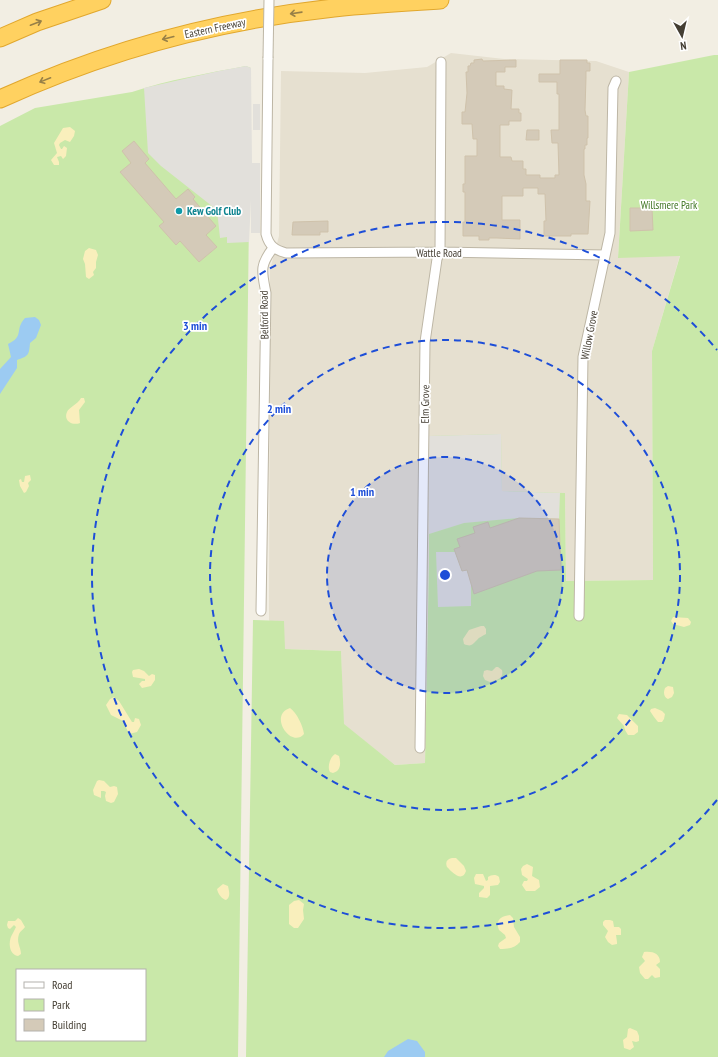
<svg xmlns="http://www.w3.org/2000/svg" width="718" height="1057" font-family="'PT Sans Narrow',sans-serif">
<style>
.residential{fill:#e6e0d0}
.green{fill:#c9e8a9;fill-rule:evenodd}
.sand{fill:#f9efbc}
.parking{fill:#e2e0db}
.water{fill:#9ccbf2}
.building{fill:#d4cab8;stroke:#cfc2ab}
.lines{fill:none;stroke-linecap:round;stroke-linejoin:round}
.street-casing{stroke:#bdb6a5;stroke-width:11}
.highway-casing{stroke:#e1a72d;stroke-width:19}
.street{stroke:#fff;stroke-width:9}
.highway{stroke:#ffd160;stroke-width:17}
.street-bridge-casing{stroke:#bdb6a5;stroke-width:11;stroke-linecap:butt}
.street-bridge{stroke:#fff;stroke-width:9}
.oneway{stroke:#988047}
.ring{fill:none;stroke:#1d4ed8;stroke-width:2;stroke-dasharray:7 5}
.culture-dot{fill:#0f9aa8;stroke:#fff;stroke-width:1.5}
.labels{text-anchor:middle;stroke-width:3.5;stroke-linejoin:round;paint-order:stroke}
.street-label{font-size:11px;fill:#443e33;stroke:#fff}
.park-label{font-size:11px;fill:#407625;stroke:#fff}
.culture-label{font-size:11px;font-weight:bold;fill:#0d838f;stroke:#fff;text-anchor:start}
.centre{fill:#1d4ed8;stroke:#fff;stroke-width:2}
.ring-label{font-size:12px;text-anchor:middle;font-weight:bold;fill:#1d4ed8;stroke:#fff;stroke-width:3.5;stroke-linejoin:round;paint-order:stroke}
</style>
<rect width="100%" height="100%" fill="#f2eee3"/>
<path class="residential" d="M451,53L504,59L596,61L629,72L618,257L680,255L652,351L653,580L566,581L565,493L502,492L429,436V562L425,763L395,765L343,724L341,651L285,649L269,620L270,270L279,236L281,71L365,73L427,67Z"/>
<path class="green" d="M714,55H718V1057H246L253,620L284,621L285,649L341,651L344,724L395,765L425,763L429,562V436L501,434L502,491L565,493L566,581L653,580L652,351L680,256L618,258L629,72Z
M246,66L251,68L238,1057H0V126L35,108L132,92C168,80 208,73 246,66ZM17,970H145V1040H17Z"/>
<path class="sand" d="M70,127L75,131L74,136L70,142L65,140L60,143L59,145L61,149H62L64,146L67,148L66,156L63,159L61,156L57,157L59,162V165H54L51,160L57,153L54,143L63,128Z
M89,248L96,250L98,255L96,262V268L93,272L94,275L89,279L86,277L85,264L83,259L85,251Z
M81,398H84L85,402L79,410L80,423C73,426 63,421 67,412C68,408 78,404 81,398Z
M30,475L31,480L28,483L29,486L26,492L24,493L20,486L19,480L21,479L22,482H24L25,476Z
M673,617L688,618L691,622L690,625L684,627L673,624L671,621Z
M481,626H484L486,629V634C483,636 479,637 477,640C472,645 471,647 464,644L463,639L469,630Z
M496,667H498L502,670C504,679 497,680 490,682L485,680L483,676L484,671L487,670L492,671Z
M139,669L144,671L149,676L152,674L155,675V680L151,686L142,688L139,684L142,681H145V679L133,677L132,672L133,670Z
M668,686L673,687L674,693L672,697L668,699C664,697 663,693 665,688Z
M114,697L119,701L132,722H134L135,718L139,719L141,725L137,732L129,734L123,721L111,715L106,705L110,699Z
M290,708C297,713 303,726 304,734C291,749 268,715 290,708Z
M655,708L662,711L665,714L664,719L662,722H658L654,717L650,711L651,709Z
M619,714L627,715L638,726V732L634,735H628L625,730L624,726L617,718Z
M335,754L339,756C341,763 341,771 333,773L330,772C327,767 330,757 335,754Z
M99,780L104,781L110,787L114,786L117,787L118,794L114,802L111,803L106,801L105,796L106,792L104,791H101V798L94,795L93,790L97,781Z
M452,858H456L464,866L466,871C462,883 452,872 447,867C445,862 447,859 452,858Z
M527,864L533,867L532,876L539,880L540,887L535,891H526L522,885L524,881H527L528,879L522,875L521,869L523,866Z
M476,874H483L486,881L488,880V877C491,875 496,874 499,877L500,882L498,885L490,886V895L487,898L479,897V893L484,888V886L475,884L474,878Z
M223,884L228,886C229,891 231,897 226,900C222,899 218,894 217,889Z
M299,900L304,904L303,910L304,919L298,928H294L289,924V905L294,901Z
M510,915L513,918L514,927L520,937V942C515,948 508,949 500,949L498,946L499,943L506,938L505,935L499,930C495,920 501,916 510,915Z
M18,918L21,920L25,927C24,929 20,931 19,934C16,943 21,947 21,954L18,956C8,954 8,940 13,933C14,931 15,929 16,927L14,925L10,929L8,928L7,925L8,921H15Z
M605,920H610L613,921L614,927H619L621,929V935H616L617,942V944L612,945L608,942L605,937L608,931L603,925V922Z
M644,952C652,951 660,953 660,962L656,965L660,969V977L655,978L652,975L648,979H645L640,973L639,967L645,961L642,957Z
M630,1028L637,1031L639,1036V1041L636,1042L632,1041L634,1047L630,1050L624,1048L623,1040L627,1037L628,1029Z"/>
<path class="parking" d="M246,66L251,68L252,163H260V233H251V200L249,242L227,243V237L220,238L217,210L161,166L148,153L144,88L219,71Z
M253,104H260V130H253Z
M501,434L502,491L560,493L559,519L519,518L464,523L429,534V436Z
M436,552H455L462,571L467,570L471,582V606L438,607Z"/>
<path class="water" d="M35,317L39,320L41,325L36,338L30,343C29,356 28,356 17,360V368L0,394V369L11,357L8,344C25,336 14,330 25,318Z
M408,1039L417,1041L425,1052V1057H384L388,1051Z"/>
<path class="building" d="M482,59L483,61L516,60V67H505V72H496V86H504V89L512,90L511,109H519V113H521V121H509V125H500V157H511L512,161H523V169H526V175H540V178H555V175H559L558,143H552L551,130H559V94H557V82H539V74H560V60H587V63H590V71H586V77L585,110L586,116H588V138H587V145H585V149H584V175L586,184V201H590L588,234H571V236H544V221H546L545,194H538V188H523V196H502V220H520V239L497,238H489V240H479V236H463V222H465V192H463V184H465V156H477V139H473L472,124H462V112H465L467,93L466,72H468V66H470L471,63H474V60Z
M527,130H539V140H526Z
M134,141L149,159L145,163L176,199L188,189L195,197L193,199L216,226L206,235L217,247L199,262L180,241L176,245L159,226L164,222L120,172L131,163L122,151Z
M630,208H652L653,230L630,231Z
M328,221V232H320V235H292L293,222Z
M519,518L559,519L561,570L537,571L474,594L467,570L462,571L454,549L460,547L457,539L475,533L473,527L488,522L490,528Z"/>
<g class="lines">
<g class="street-casing">
<path id="street" d="M268,58L266,234C269,246 275,250 286,253L440,252L605,255
M261,611L266,293C262,272 259,266 273,248
M579,616L583,357L610,233L613,88L616,81
M420,748L425,342L437,259L440,252L441,62"/>
</g>
<g class="highway-casing">
<path id="highway" d="M0,38L37,22L102,0
M0,99C105,51 220,20 334,8C369,4 405,2 440,0"/>
</g>
<use href="#street" class="street"/>
<use href="#highway" class="highway"/>
<g class="street-bridge-casing">
<path id="street-bridge" d="M268,58L269,0"/>
</g>
<use href="#street-bridge" class="street-bridge"/>
</g>
<defs><path id="oneway-shaft" d="M-6 0H5M1.5-3L5.5 0L1.5 3" fill="none" stroke-width="1.6" stroke-linecap="round" stroke-linejoin="round"/></defs>
<g class="oneway">
<use href="#oneway-shaft" transform="translate(296 13) rotate(172)"/>
<use href="#oneway-shaft" transform="translate(36 23) rotate(-21)"/>
<use href="#oneway-shaft" transform="translate(168 38) rotate(166)"/>
<use href="#oneway-shaft" transform="translate(45 80) rotate(158)"/>
</g>
<circle cx="445" cy="575" r="118" fill="#1d4ed8" fill-opacity=".12"/>
<g class="ring">
<circle cx="445" cy="575" r="118"/>
<circle cx="445" cy="575" r="235"/>
<path d="M717 800A353 353 0 1 1 717 350"/>
</g>
<circle class="culture-dot" cx="179" cy="211" r="4"/>
<g class="labels">
<g class="street-label">
<text transform="translate(215 28) rotate(-12)" y="4">Eastern Freeway</text>
<text x="439" y="257">Wattle Road</text>
<text transform="translate(264 315) rotate(-91)" y="4">Belford Road</text>
<text transform="translate(589 335) rotate(-79)" y="4">Willow Grove</text>
<text transform="translate(425 404) rotate(-89)" y="4">Elm Grove</text>
</g>
<g class="park-label">
<text x="669" y="209">Willsmere Park</text>
</g>
<g class="culture-label">
<text x="187" y="215">Kew Golf Club</text>
</g>
</g>
<circle cx="445" cy="575" r="6" class="centre"/>
<g class="ring-label">
<text x="195" y="330">3 min</text>
<text x="279" y="413">2 min</text>
<text x="362" y="496">1 min</text>
</g>
<rect x="16" y="969" width="130" height="72" fill="#ffffff" stroke="#b4b2ad"/>
<rect x="24" y="982" width="20" height="6" fill="#ffffff" stroke="#b4b2ad"/>
<text x="52" y="989" font-size="12" fill="#443e33">Road</text>
<rect x="24" y="999" width="20" height="12" fill="#c9e8a9" stroke="#b4b2ad"/>
<text x="52" y="1009" font-size="12" fill="#443e33">Park</text>
<rect x="24" y="1019" width="20" height="12" fill="#d4cab8" stroke="#b4b2ad"/>
<text x="52" y="1029" font-size="12" fill="#443e33">Building</text>
<g transform="translate(682 36) rotate(172)" stroke="#ffffff" stroke-width="3" paint-order="stroke">
<path d="M0-3L7 15L0 10L-7 15Z" fill="#443e33"/>
<text y="-6" font-size="11" font-weight="bold" text-anchor="middle" fill="#443e33">N</text>
</g>
</svg>
